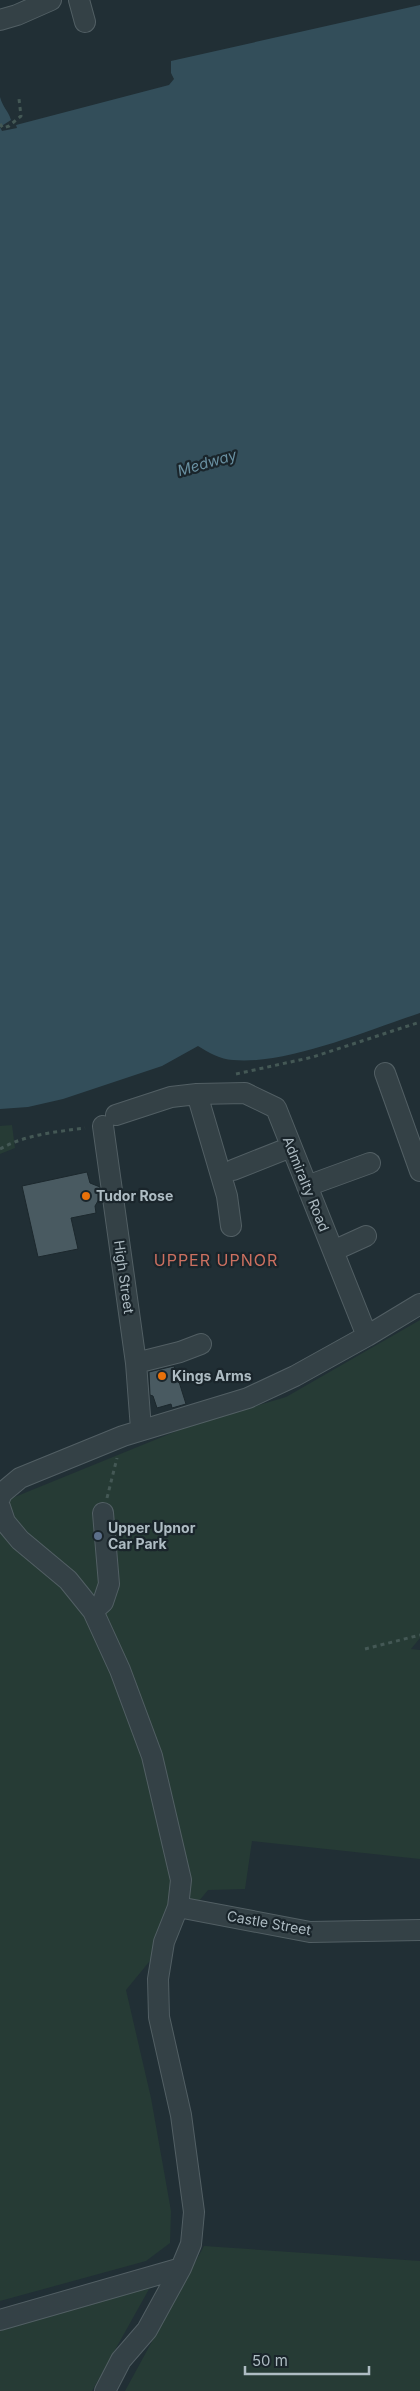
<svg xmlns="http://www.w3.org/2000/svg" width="420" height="2391" font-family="Inter,sans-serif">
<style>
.green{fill:#263b35}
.water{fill:#334e5a}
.building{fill:#495a61;stroke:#1c282d}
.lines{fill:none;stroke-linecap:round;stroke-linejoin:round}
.minor-casing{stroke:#525f64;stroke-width:22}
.path{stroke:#445855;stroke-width:3;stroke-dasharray:4 4;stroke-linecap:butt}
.minor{stroke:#344146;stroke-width:20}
.food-dot{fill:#e8710a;stroke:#1a252b;stroke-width:2}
.service-dot{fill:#5c6f8a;stroke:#1a252b;stroke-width:2}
.labels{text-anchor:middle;stroke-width:4.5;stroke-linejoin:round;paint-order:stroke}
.street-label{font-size:14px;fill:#aebcc3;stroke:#1a252b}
.poi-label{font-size:14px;font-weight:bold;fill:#aebcc3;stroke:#1a252b;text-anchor:start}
.water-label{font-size:15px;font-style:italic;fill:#6990a1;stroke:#1a252b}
.quarter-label{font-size:16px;letter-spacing:1px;fill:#cc7060;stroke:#1a252b}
</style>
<rect width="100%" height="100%" fill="#212f35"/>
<path class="green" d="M12,1125L15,1148L0,1154V1126Z
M420,1320V1638L411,1649L420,1650V1859L252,1841L245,1889L208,1890L126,1990L151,2098L171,2211L170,2243L146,2261L0,2301V1503L189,1426L286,1397Z
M204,2246L420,2261V2391H125Z
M153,2282L92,2391H0V2327Z"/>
<path class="water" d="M420,5V1013C368,1030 287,1065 233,1060C220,1059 209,1053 198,1046L162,1066L63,1099L28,1107L0,1109V97C3,108 8,110 11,120L0,127L2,131L17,128L16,125L169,85L174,79L171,73V61Z"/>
<path class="building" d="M87,1172L90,1183L100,1187L101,1196L95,1206L96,1213L71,1218L78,1249L38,1257L22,1186Z
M174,1366L186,1404L172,1408L171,1404L157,1408L153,1396L150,1395L149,1372Z"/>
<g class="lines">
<g class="minor-casing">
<path id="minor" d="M79,0L85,22
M0,20L17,15L51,0
M385,1073L420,1171
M197,1094L227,1196L231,1226
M116,1115L171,1097L197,1094L245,1093L276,1108L367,1336
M103,1126L136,1363L141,1429
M233,1170L291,1147
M307,1186L370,1163
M333,1251L366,1236
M136,1363L180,1352L201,1344
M0,1498L2,1493L20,1478L123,1436L248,1398L295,1376L367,1336L420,1304
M0,1507L5,1522L20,1540L68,1580L93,1611L120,1670L152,1756L181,1880L178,1907L164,1942L158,1979L159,2017L181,2115L194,2212L191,2244L181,2268L147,2330L121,2360L105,2391
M93,1611L103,1602L109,1584L103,1513
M178,1907L310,1932L420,1930
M0,2320L181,2268"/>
</g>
<path class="path" d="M0,124L3,128L9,126L21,116L19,99
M236,1074L313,1057L420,1022
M0,1149C27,1134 56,1132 85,1128
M107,1498L117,1458
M365,1649L420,1635"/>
<use href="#minor" class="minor"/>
</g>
<g class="food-dot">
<circle cx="86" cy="1196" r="5"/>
<circle cx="162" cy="1376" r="5"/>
</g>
<circle class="service-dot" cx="98" cy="1536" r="5"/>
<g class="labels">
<g class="street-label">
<text transform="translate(306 1184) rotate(68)" y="5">Admiralty Road</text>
<text transform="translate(124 1277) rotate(82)" y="5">High Street</text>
<text transform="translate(269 1923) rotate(10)" y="5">Castle Street</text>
</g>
<g class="poi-label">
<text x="96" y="1201">Tudor Rose</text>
<text x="172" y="1381">Kings Arms</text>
<text x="108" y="1533">Upper Upnor<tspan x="108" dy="16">Car Park</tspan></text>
</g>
<g class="water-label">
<text transform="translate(207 463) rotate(-16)" y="5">Medway</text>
</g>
<g class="quarter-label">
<text x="216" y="1266">UPPER UPNOR</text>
</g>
</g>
<path d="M245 2366v8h124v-8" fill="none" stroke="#aebcc3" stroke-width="2.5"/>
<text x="252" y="2366" font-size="15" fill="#aebcc3" stroke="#1a252b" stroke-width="4" paint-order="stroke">50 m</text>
</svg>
